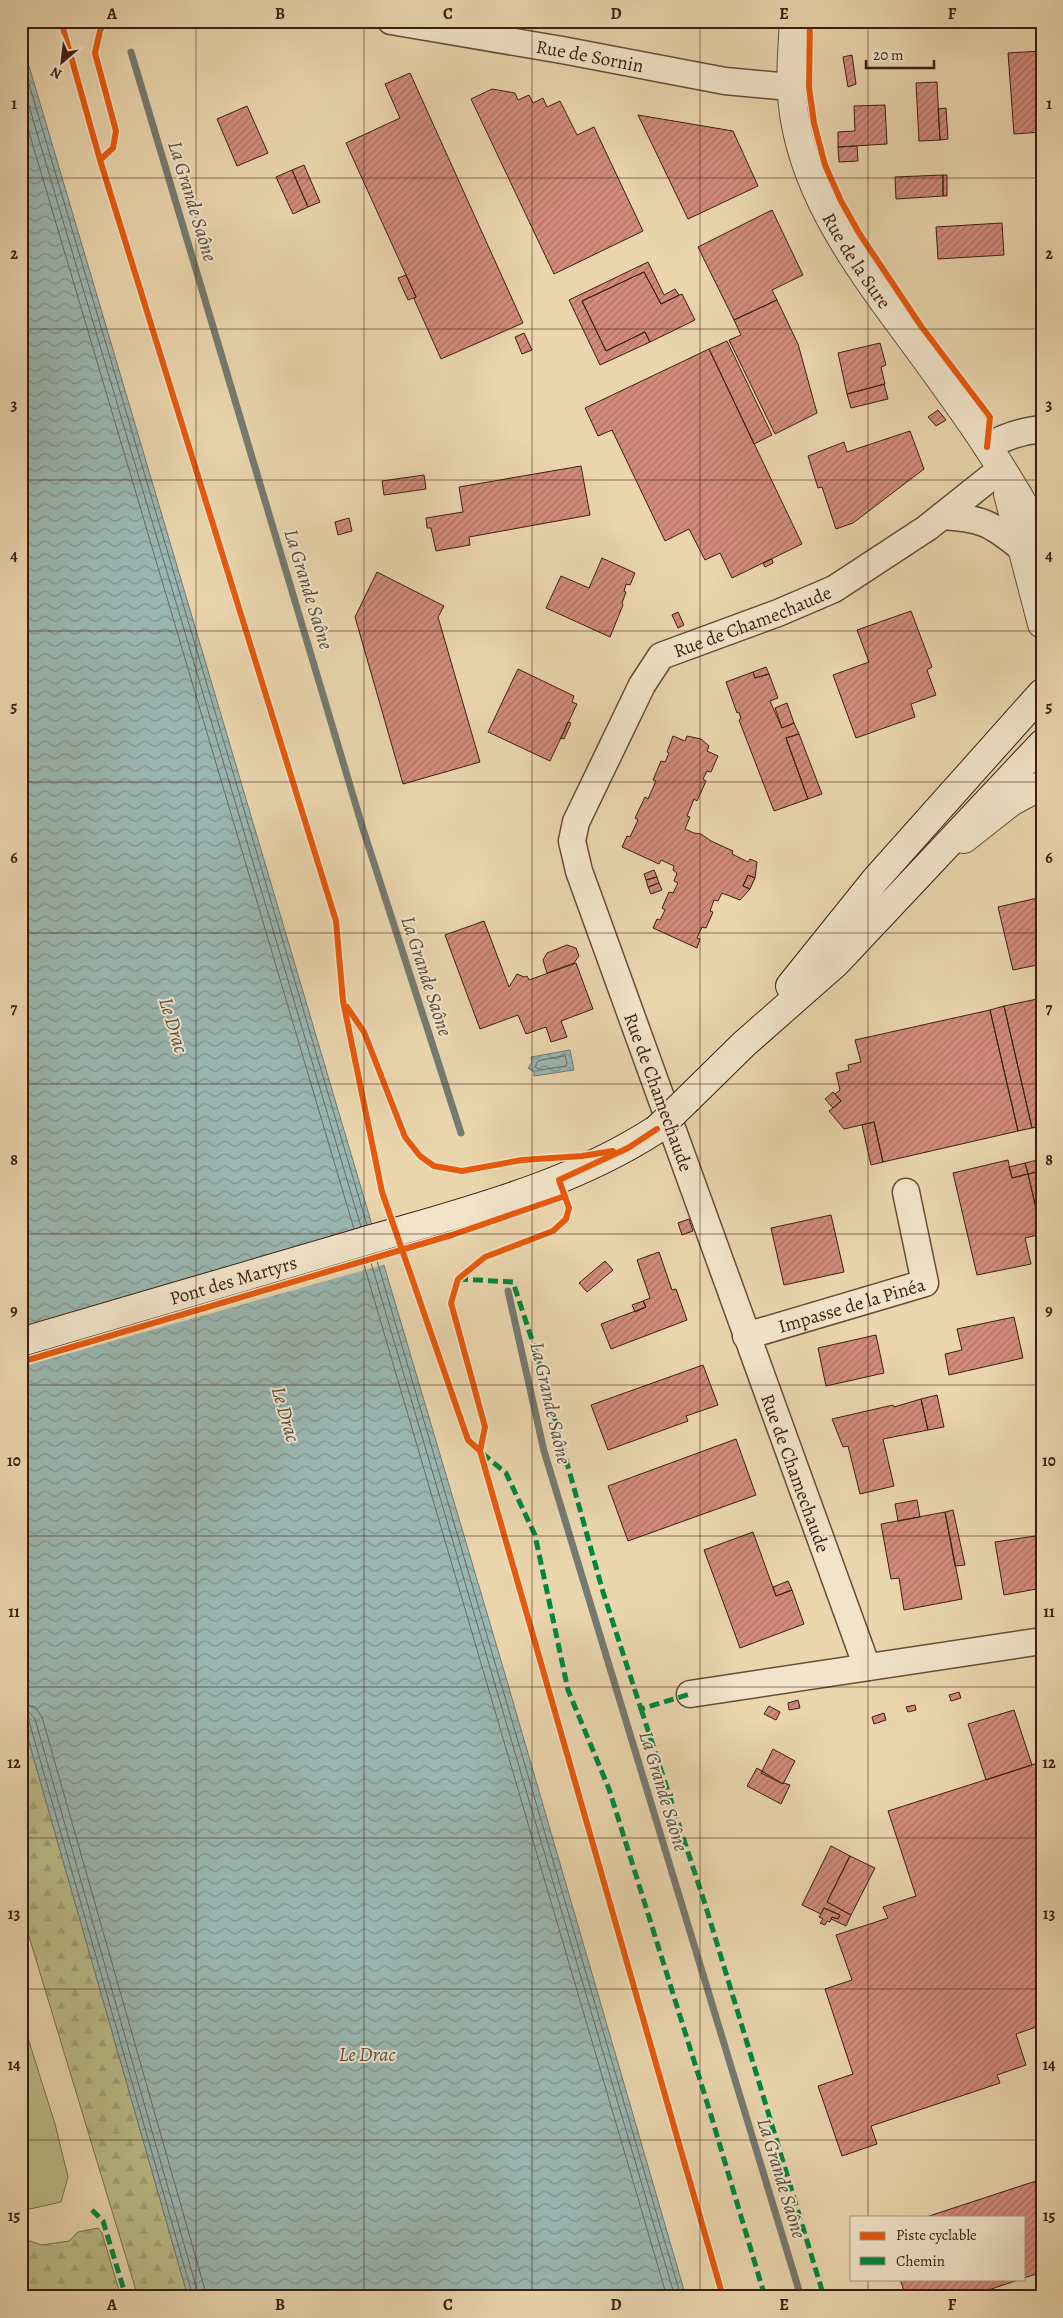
<svg xmlns="http://www.w3.org/2000/svg" width="1063" height="2318" font-family="Alegreya,serif">
<style>
.grass{fill:#babc88;stroke:#7a6e4c}
.forest{fill:url(#forest-firs);stroke:#7a6e4c}
.water{fill:url(#water-waves);stroke:#747a72}
.pier{fill:#ead5ad}
.lines{fill:none;stroke-linecap:round;stroke-linejoin:round}
.shore{stroke:#6a6b62;stroke-width:1}
.stream{stroke:#747a72;stroke-width:7}
.building{fill:url(#building-hatch);stroke:#3b1f11}
.minor-casing{stroke:#674c38;stroke-width:29}
.tertiary-casing{stroke:#674c38;stroke-width:30}
.secondary-casing{stroke:#3b1f11;stroke-width:30}
.minor{stroke:#f1e4ca;stroke-width:26}
.tertiary{stroke:#f1e4ca;stroke-width:28}
.secondary{stroke:#f1e4ca;stroke-width:28}
.secondary-bridge-casing{stroke:#3b1f11;stroke-width:30;stroke-linecap:butt}
.secondary-bridge{stroke:#f1e4ca;stroke-width:28}
.quiet{stroke:#00873e;stroke-width:5;stroke-dasharray:10 5;stroke-linecap:butt}
.cycleway-casing{stroke:#f1e4ca;stroke-width:9}
.cycleway{stroke:#e8590c;stroke-width:6}
.grid{fill:none;stroke:#3b1f11;stroke-width:1;stroke-opacity:0.55}
.labels{text-anchor:middle;stroke-width:4;stroke-linejoin:round;paint-order:stroke}
.street-label{font-size:19px;fill:#3b1f11;stroke:#f1e4ca}
.water-label{font-size:20px;font-style:italic;fill:#584d41;stroke:#f1e4ca}
.neatline{fill:none;stroke:#3b1f11;stroke-width:2}
.grid-label{font-size:16px;text-anchor:middle;font-weight:bold;fill:#3b1f11}
</style>
<defs>
<pattern id="forest-firs" width="22" height="20" patternUnits="userSpaceOnUse" patternTransform="scale(1.25)"><rect width="22" height="20" fill="#babc88"/><path d="M5 1l3.5 6h-7zM16 11l3.5 6h-7z" fill="#a1a174"/></pattern>
<pattern id="water-waves" width="16" height="10" patternUnits="userSpaceOnUse" patternTransform="scale(1.25)"><rect width="16" height="10" fill="#9ab7b2"/><path d="M0 5q4-4 8 0t8 0" fill="none" stroke="#7f948f"/></pattern>
<pattern id="building-hatch" width="6" height="6" patternUnits="userSpaceOnUse" patternTransform="scale(1.25)"><rect width="6" height="6" fill="#d28b7c"/><path d="M-1 1l2-2M0 6l6-6M5 7l2-2" fill="none" stroke="#ac7164"/></pattern>
</defs>
<rect width="100%" height="100%" fill="#ead5ad"/>
<filter id="stains"><feTurbulence type="fractalNoise" baseFrequency=".004" numOctaves="4"/><feColorMatrix values="0 0 0 0 .2 0 0 0 0 .09 0 0 0 0 .02 0 0 0 .5 -.17"/></filter>
<radialGradient id="worn" r=".72"><stop offset=".6" stop-color="#630" stop-opacity="0"/><stop offset="1" stop-color="#630" stop-opacity=".3"/></radialGradient>
<path class="grass" d="M21,2016L55,2124L68,2177L61,2202L21,2211Z"/>
<path class="forest" d="M21,1714L188,2297H138L21,1910Z
M98,2228L102,2233L121,2297H21V2238L42,2245L69,2241L78,2232Z"/>
<path class="water" d="M21,39L502,1664L686,2297H188L21,1714Z
M570,1050L574,1070L534,1076V1072L528,1068L532,1062L531,1057Z"/>
<path class="pier" d="M374,1224L386,1264L21,1367V1326Z"/>
<g class="lines">
<path class="shore" d="M21,57L367,1225
M21,79L361,1227
M21,105L354,1229
M565,1056L567,1063L566,1066L540,1070L535,1067L538,1061Z
M375,1254L681,2297
M369,1256L675,2297
M362,1258L667,2297
M21,1703L35,1707L42,1717L207,2297
M21,1710L29,1712L35,1719L199,2297
M21,1716L26,1717L29,1721L193,2297"/>
<path class="stream" d="M131,52L363,829L461,1133
M508,1291L544,1451L801,2297"/>
</g>
<path class="building" d="M737,21L731,24L701,21Z
M1042,51V132L1014,134L1008,53Z
M852,55L856,84L848,87L843,57Z
M410,73L523,323L441,359L414,299L416,297L346,143L400,118L385,84Z
M937,82L940,140L919,141L916,83Z
M492,89L515,93L518,100L529,95L533,103L543,98L547,107L560,101L577,135L594,127L643,231L554,274L471,99Z
M885,105L887,144L838,147V132L855,131L854,106Z
M247,106L268,153L237,166L217,119Z
M946,108L948,139L940,140L938,109Z
M638,115L733,131L758,186L688,219Z
M857,146L858,161L839,162L838,147Z
M304,165L320,202L308,207L292,170Z
M292,170L308,207L293,214L276,177Z
M943,175H947V196H943Z
M943,175V196L896,199L895,177Z
M772,210L803,275L772,290L777,300L734,320L698,247Z
M1002,223L1004,255L938,259L936,227Z
M648,262L664,295L675,289L679,295L661,304L644,272L582,301L606,351L645,332L650,342L600,365L569,300Z
M644,272L661,304L682,294L695,320L650,342L645,332L606,351L582,301Z
M406,275L416,297L408,300L398,278Z
M777,300L798,344L817,413L775,434L729,340L741,335L734,320Z
M524,333L532,350L522,354L515,337Z
M727,341L772,435L754,444L709,349Z
M880,343L886,365L881,367L885,384L847,394L838,353Z
M709,349L802,544L732,578L720,553L705,560L689,529L665,541L612,430L598,436L585,408Z
M884,384L888,399L851,408L847,394Z
M938,410L946,420L936,426L928,417Z
M910,431L924,469L853,523L836,529L822,487L818,488L808,456L844,442L847,452Z
M581,466L590,515L469,537L470,545L436,551L431,528H427L426,518L463,512L459,487Z
M424,475L426,489L384,495L382,481Z
M349,518L352,531L338,535L335,522Z
M602,558L635,573L630,585L626,584L624,591L626,592L622,603L623,605L610,637L546,608L561,576L589,588Z
M772,559L773,563L765,567L763,563Z
M377,572L444,606L438,617L480,762L403,784L355,617Z
M911,611L932,667L927,670L936,695L911,704L915,717L856,738L833,675L869,662L857,630Z
M678,612L684,625L678,628L672,615Z
M766,667L769,674L755,678L753,672Z
M518,669L574,696L572,702L577,704L550,761L488,732Z
M753,672L755,678L769,674L778,698L770,701L782,728L794,723L799,734L786,738L808,799L774,811L739,720L741,719L739,712L737,713L726,682Z
M787,703L794,723L782,728L775,708Z
M568,722L571,723L564,739L561,738Z
M799,734L822,794L808,799L786,738Z
M673,736L685,741L687,736L701,739L709,746L707,751L718,756L711,772L707,771L703,779L706,781L697,801L694,799L687,816L690,817L685,829L694,833L701,834L711,841L733,851L732,854L748,862L750,859L757,862L755,878L748,875L743,886L750,889L740,900L722,893L718,901L714,900L710,911L713,912L706,928L702,927L697,938L700,939L697,948L653,928L657,919L660,920L665,910L662,908L669,892L673,893L678,883L674,881L677,873L673,870L674,866L661,860L659,864L622,847L627,836L630,837L638,820L635,818L645,797L648,799L656,781L653,780L661,761L665,762L669,753L667,752Z
M654,870L657,877L646,880L644,874Z
M748,875L755,878L750,889L743,886Z
M657,877L659,883L648,887L646,880Z
M659,883L662,890L651,894L648,887Z
M1042,897V964L1013,970L998,907Z
M484,921L509,987L517,974L524,977L527,976L529,980L576,963L593,1009L561,1021L567,1037L551,1042L546,1027L526,1034L518,1015L480,1029L445,935Z
M567,945L576,948L579,956L574,963L547,973L543,960L547,953Z
M1042,998V1126L1032,1128L1004,1006Z
M1004,1006L1032,1128L1018,1131L990,1010Z
M990,1010L1018,1131L883,1162L874,1122L844,1129L829,1111L841,1101L835,1094L840,1090L836,1073L849,1070L848,1065L861,1062L855,1040Z
M833,1092L841,1101L833,1108L825,1099Z
M874,1122L883,1162L871,1165L862,1125Z
M1042,1159V1171L1028,1174L1025,1163Z
M1008,1160L1012,1178L1028,1174L1042,1234L1025,1238L1031,1264L977,1275L953,1173Z
M1025,1163L1028,1174L1012,1178L1009,1167Z
M1042,1171V1234L1028,1174Z
M831,1215L844,1272L784,1285L771,1228Z
M689,1219L693,1231L682,1235L678,1223Z
M659,1252L672,1290L676,1289L687,1320L611,1349L601,1324L646,1307L643,1301L650,1298L637,1260Z
M605,1261L613,1270L587,1292L579,1283Z
M643,1301L646,1307L635,1312L632,1305Z
M1014,1317L1023,1358L949,1375L945,1354L962,1350L957,1329Z
M876,1335L884,1373L826,1386L818,1348Z
M703,1365L718,1405L686,1416L688,1421L608,1450L591,1405Z
M937,1395L944,1427L928,1430L921,1399Z
M921,1399L928,1430L883,1439L894,1486L860,1494L848,1446L843,1447L832,1419L893,1405L894,1407Z
M736,1439L756,1495L628,1541L608,1486Z
M917,1500L920,1517L898,1521L895,1504Z
M953,1510L965,1565L955,1566L945,1512Z
M945,1512L962,1599L904,1610L899,1578L891,1579L881,1524Z
M753,1532L776,1596L792,1590L804,1624L740,1648L704,1550Z
M1042,1535V1588L1004,1595L995,1542Z
M788,1581L792,1590L776,1596L773,1587Z
M959,1692L961,1698L951,1701L949,1695Z
M798,1700L800,1708L789,1710L788,1703Z
M915,1705L916,1710L908,1712L906,1707Z
M769,1706L780,1712L776,1720L764,1714Z
M1014,1710L1032,1765L986,1780L968,1724Z
M884,1713L886,1720L874,1724L872,1717Z
M773,1749L795,1761L783,1784L761,1773Z
M1041,1762L1042,2025L1016,2034L1026,2065L997,2075L1000,2083L871,2126L877,2144L842,2156L818,2086L853,2074L825,1989L852,1980L836,1935L888,1918L883,1907L916,1896L888,1811Z
M757,1768L783,1784L784,1783L790,1785L781,1804L747,1786Z
M831,1846L850,1856L827,1902L851,1915L846,1926L831,1919L832,1917L838,1919L840,1915L824,1908L821,1914L802,1905Z
M850,1856L875,1868L851,1915L827,1902Z
M824,1908L840,1915L838,1919L832,1917L830,1922L827,1921L825,1925L820,1923L823,1919L819,1917Z
M1042,2179V2272L1024,2278V2217H926Z
M900,2279H1021L968,2297H906Z"/>
<g class="lines">
<g class="minor-casing">
<g id="minor">
<path id="s1" d="M391,21L562,50L725,81L790,87"/>
<path d="M987,447C1005,436 1021,431 1042,429"/>
<path d="M942,516C980,518 991,523 1020,547"/>
<path id="s2" d="M746,1336L925,1283L906,1192"/>
<path id="s3" d="M867,1667L579,871L572,841L576,822L642,685L661,656L778,613L834,589L927,528L1001,469"/>
<path d="M690,1694L1042,1641"/>
</g>
</g>
<g class="tertiary-casing">
<g id="tertiary">
<path id="s4" d="M794,21C792,54 789,87 795,120C810,208 869,281 920,351C964,411 1008,472 1042,539"/>
<path d="M1008,494L1042,624"/>
<path d="M964,839L1011,802L1042,785"/>
</g>
</g>
<g class="secondary-casing">
<g id="secondary">
<path d="M790,986L876,879L1042,693"/>
<path d="M688,1099L744,1044L836,963L1042,744"/>
<path id="s5" d="M21,1342C135,1309 248,1275 362,1242C463,1212 568,1187 657,1129"/>
</g>
</g>
<use href="#minor" class="minor"/>
<use href="#tertiary" class="tertiary"/>
<use href="#secondary" class="secondary"/>
<g class="secondary-bridge-casing">
<path id="secondary-bridge" d="M657,1129L688,1099"/>
</g>
<use href="#secondary-bridge" class="secondary-bridge"/>
<path class="quiet" d="M458,1279L513,1282L536,1352L603,1592L641,1709L690,1694
M482,1453L506,1473L535,1535L568,1690L609,1789L710,2112L765,2297
M641,1709L705,1904L824,2297
M92,2210L103,2221L126,2297"/>
<g class="cycleway-casing">
<path id="cycleway" d="M61,21L100,160L336,921L343,1001L382,1192L468,1440L480,1451
M810,21L809,87L814,123L825,165L841,201L859,233L921,326L990,417L987,447
M100,160L113,148L116,131L95,53L100,31L105,21
M347,1007L364,1032L405,1137L420,1156L434,1166L462,1171L522,1160L582,1156L613,1151
M657,1129L628,1148L559,1180L569,1208L566,1219L553,1231L485,1257L458,1279L451,1303L485,1427L480,1451L723,2297
M21,1362L452,1235L565,1196"/>
</g>
<use href="#cycleway" class="cycleway"/>
</g>
<path class="grid" d="M196,21V2297M364,21V2297M532,21V2297M700,21V2297M868,21V2217M21,178H1042M21,329H1042M21,480H1042M21,631H1042M21,782H1042M21,933H1042M21,1084H1042M21,1234H1042M21,1385H1042M21,1536H1042M21,1687H1042M21,1838H1042M21,1989H1042M21,2140H1042M868,2279V2297"/>
<g class="labels">
<g class="street-label">
<text dy="7" stroke="none"><textPath href="#s1" startOffset="202">Rue de Sornin</textPath></text>
<text dy="7" stroke="none"><textPath href="#s4" startOffset="254">Rue de la Sure</textPath></text>
<text dy="7" stroke="none"><textPath href="#s3" startOffset="1181">Rue de Chamechaude</textPath></text>
<text transform="translate(659 1092) rotate(70)" y="7">Rue de Chamechaude</text>
<text dy="7" stroke="none"><textPath href="#s5" startOffset="221">Pont des Martyrs</textPath></text>
<text dy="7" stroke="none"><textPath href="#s2" startOffset="110">Impasse de la Pinéa</textPath></text>
<text transform="translate(796 1473) rotate(70)" y="7">Rue de Chamechaude</text>
</g>
<g class="water-label">
<text transform="translate(193 201) rotate(73)" y="7">La Grande Saône</text>
<text transform="translate(309 589) rotate(73)" y="7">La Grande Saône</text>
<text transform="translate(427 976) rotate(72)" y="7">La Grande Saône</text>
<text transform="translate(174 1025) rotate(73)" y="7">Le Drac</text>
<text transform="translate(551 1403) rotate(77)" y="7">La Grande Saône</text>
<text transform="translate(286 1414) rotate(74)" y="7">Le Drac</text>
<text transform="translate(664 1791) rotate(73)" y="7">La Grande Saône</text>
<text x="367" y="2061">Le Drac</text>
<text transform="translate(782 2178) rotate(73)" y="7">La Grande Saône</text>
</g>
</g>
<rect width="1063" height="2318" fill="none" stroke="#ead5ad" stroke-width="55"/>
<rect x="850" y="2216" width="175" height="65" fill="#f1e4ca" stroke="#a89580"/>
<rect x="860" y="2232" width="25" height="8" fill="#e8590c" stroke="#a89580"/>
<text x="896" y="2240" font-size="15" fill="#3b1f11">Piste cyclable</text>
<rect x="860" y="2257" width="25" height="8" fill="#00873e" stroke="#a89580"/>
<text x="896" y="2266" font-size="15" fill="#3b1f11">Chemin</text>
<g transform="translate(62 62) rotate(208)" stroke="#f1e4ca" stroke-width="4" paint-order="stroke">
<path d="M0-4L9 19L0 12L-9 19Z" fill="#3b1f11"/>
<text y="-8" font-size="14" font-weight="bold" text-anchor="middle" fill="#3b1f11">N</text>
</g>
<path d="M866 60v8h68v-8" fill="none" stroke="#3b1f11" stroke-width="2.5"/>
<text x="873" y="60" font-size="15" fill="#3b1f11" stroke="#f1e4ca" stroke-width="4" paint-order="stroke">20 m</text>
<rect x="28" y="28" width="1008" height="2262" class="neatline"/>
<g class="grid-label">
<text x="112" y="19">A</text>
<text x="280" y="19">B</text>
<text x="448" y="19">C</text>
<text x="616" y="19">D</text>
<text x="784" y="19">E</text>
<text x="952" y="19">F</text>
<text x="14" y="109">1</text>
<text x="1049" y="109">1</text>
<text x="14" y="259">2</text>
<text x="1049" y="259">2</text>
<text x="14" y="410">3</text>
<text x="1049" y="410">3</text>
<text x="14" y="561">4</text>
<text x="1049" y="561">4</text>
<text x="14" y="712">5</text>
<text x="1049" y="712">5</text>
<text x="14" y="863">6</text>
<text x="1049" y="863">6</text>
<text x="14" y="1014">7</text>
<text x="1049" y="1014">7</text>
<text x="14" y="1165">8</text>
<text x="1049" y="1165">8</text>
<text x="14" y="1316">9</text>
<text x="1049" y="1316">9</text>
<text x="14" y="1466">10</text>
<text x="1049" y="1466">10</text>
<text x="14" y="1617">11</text>
<text x="1049" y="1617">11</text>
<text x="14" y="1768">12</text>
<text x="1049" y="1768">12</text>
<text x="14" y="1919">13</text>
<text x="1049" y="1919">13</text>
<text x="14" y="2070">14</text>
<text x="1049" y="2070">14</text>
<text x="14" y="2221">15</text>
<text x="1049" y="2221">15</text>
<text x="112" y="2310">A</text>
<text x="280" y="2310">B</text>
<text x="448" y="2310">C</text>
<text x="616" y="2310">D</text>
<text x="784" y="2310">E</text>
<text x="952" y="2310">F</text>
</g>
<rect width="100%" height="100%" filter="url(#stains)"/>
<rect width="100%" height="100%" fill="url(#worn)"/>
</svg>
